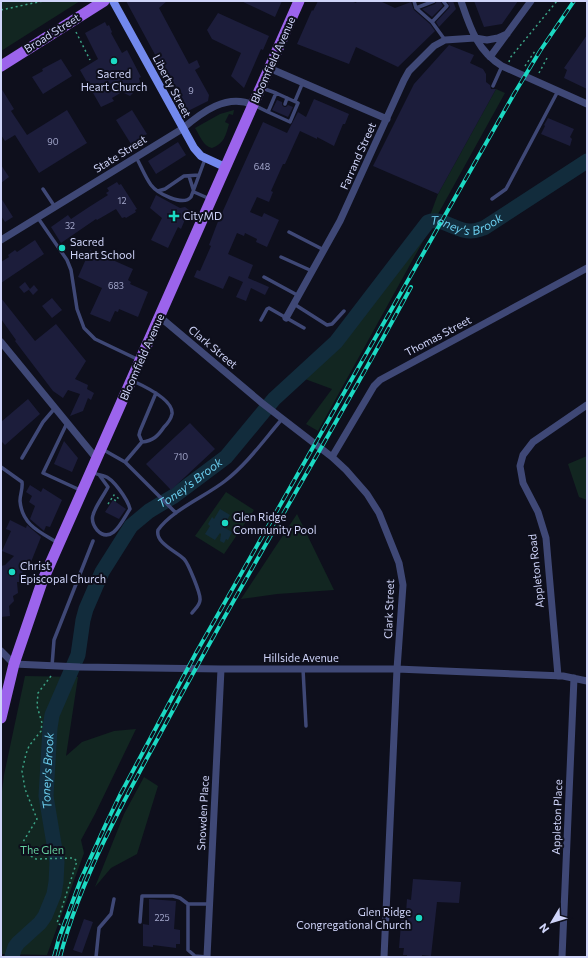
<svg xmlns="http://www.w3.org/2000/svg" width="588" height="958" font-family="Commissioner,sans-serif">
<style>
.green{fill:#122621}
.water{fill:#122c3c}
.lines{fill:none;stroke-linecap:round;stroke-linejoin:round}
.river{stroke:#122c3c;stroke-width:15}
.building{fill:#1c1d3b}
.path{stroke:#3ba185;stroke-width:1.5;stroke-dasharray:2 3;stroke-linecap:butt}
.lane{stroke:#3f4876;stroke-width:3.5}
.street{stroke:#3f4876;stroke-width:7}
.secondary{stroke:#7289ed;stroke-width:8}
.primary{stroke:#9c64ec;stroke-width:11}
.rail-casing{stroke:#1bd9c3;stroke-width:4}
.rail{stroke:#0e0f1c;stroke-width:2.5;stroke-dasharray:8;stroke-linecap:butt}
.poi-dot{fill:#1bd9c3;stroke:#0e0f1c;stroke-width:1.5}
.labels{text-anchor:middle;stroke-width:4;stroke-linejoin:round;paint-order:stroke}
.number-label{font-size:9px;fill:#a2a6ca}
.street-label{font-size:11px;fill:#cfd4f9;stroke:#0e0f1c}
.poi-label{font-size:11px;fill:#cfd4f9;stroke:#0e0f1c;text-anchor:start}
.park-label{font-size:11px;fill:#65cf9e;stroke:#0e0f1c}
.water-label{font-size:12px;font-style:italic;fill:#6accec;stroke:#0e0f1c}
</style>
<rect width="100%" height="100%" fill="#0e0f1c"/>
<path class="green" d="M1,1H80L1,51Z
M496,89L505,93L318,431L306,424L332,389L305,379L299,372L337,339L431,213L438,194Z
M234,110L233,115L229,114L225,122L229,124C226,135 224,144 212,148C203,146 200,136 195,128L220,114Z
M587,456V500L579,497L568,464Z
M226,492L254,510L224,554L195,536Z
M297,514L334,590L277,594L241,599Z
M25,676L78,677L66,756L82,742L114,731L136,729L95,814L81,840L84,853L47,955L1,954V799L4,775Z
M144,777L158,786L137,854L111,868L95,887L124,814Z"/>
<path class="water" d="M220,509L230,515L223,527L232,532L228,540L226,539L224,543L220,541L221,534L220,533L215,540L205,534L210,526L208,524L212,517L214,519Z"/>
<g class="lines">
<path class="river" id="s1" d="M12,956L15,947L18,943L40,923L45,916L54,894L56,882L57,862L46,796L50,728L52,715L78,655L83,620L86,609L102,572L131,526L149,511L174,496L226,457L274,399L336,342L428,222C441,216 457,232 471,231C476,231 480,229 484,228L587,161"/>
</g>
<path class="building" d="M126,1H167L159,8L189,64L197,60L200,67L195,70L209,95L208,101L186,112Z
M241,1H282L275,17Z
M318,1H351L356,3L357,1H380L395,8L411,2L414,10L430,24L435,31L398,67L356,47L349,64L297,44L312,10L313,11Z
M437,1H440L443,6L432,17L422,9L435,4Z
M447,1H453L456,9L439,27L436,22L450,7Z
M474,1H518L502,24L484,27Z
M218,13L269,36L263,50L261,49L244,88L231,76L241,53L212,39L207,30Z
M105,22L107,26L109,25L112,32L111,33L122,53L127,50L141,77L139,78L140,82L135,86V91L130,96L122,92L112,98L114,101L101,107L80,70L98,59L85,33Z
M587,35V89L564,78L567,70L564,68Z
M449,45L474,55L470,63L483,69L486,74V82L490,85L491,89H496L438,194L373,166L414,84Z
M61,59L72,76L43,94L32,77L43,71L42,69Z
M1,88L14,109L11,111L27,135L67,110L87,143L39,173L15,135L5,141L1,135Z
M314,99L349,114L345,124H343L334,146L317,137V139L300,131L285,164H283L271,191L273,192L269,202L257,197L250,212L262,217L264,213L279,220L267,247L256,242L257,239L245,233L244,236L237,233L228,254L253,265L248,278L269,287L265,295L251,288L246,301L236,297L243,282L229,276L223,289L194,277L197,270L200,271L211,246L209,245L217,224L263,122L287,133L298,112L306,117Z
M277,100L282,102V105L284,107H286L288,105L293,107L288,117L272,110Z
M132,110L147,134L131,144L116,120Z
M548,118L574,129L570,137L572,139L570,146L541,134L545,126L544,125Z
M178,142L186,155L156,174L148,161Z
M1,165L9,177L1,183Z
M117,182L119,185L121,184L137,209L135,210L136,212L126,218L125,217L122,218L116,209L97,220L96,219L61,243L51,227L68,215L71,219L89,207L108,195L106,193L109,191L107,188Z
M156,195L180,208L185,207L189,210L181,229L178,227L168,248L151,240L162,218L150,208Z
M1,198L13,217L5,222L1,216Z
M35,240L44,254L1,283V262L9,257L8,255L15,250L17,252Z
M90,250L133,269L128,280L131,282L130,284L148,292L138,317L119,309L118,312L115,311L110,322L90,314L102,288L78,277Z
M25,282L30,289L24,293L19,287Z
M34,285L38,290L33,295L29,290Z
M1,298L35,341L56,324L86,361L75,379L88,385L87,389L94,393L91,400L88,398L83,411L70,416L80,394L68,390L63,398L53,391L15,341L16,340L1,319Z
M52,298L62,310L52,318L42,306Z
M28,399L40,414L5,445L1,441V422Z
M190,423L215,449L171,490L146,464Z
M64,441L78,458L72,472L54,464Z
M30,485L41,492L43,488L62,500L50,527L46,526L44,531L30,519L35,506L29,502L32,496L26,492Z
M113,500L126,509L119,519L105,512Z
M10,520L26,528L27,525L41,537L29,567L26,565L20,577V582H17L18,593L13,596L14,601L9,606L10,616L1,617V566L5,565L14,556L2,551L11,531L6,529Z
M413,879L461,882L459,903L437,902L431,956L422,955V957H407V955H403L404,948H399L402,912L406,913L407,899L411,900Z
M149,899L176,901L174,929L180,930V944H176V948L153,945V947L143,946V924L149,925Z
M84,919L93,922L82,953L73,950Z"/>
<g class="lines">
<path class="path" d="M1,10L43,1
M76,32L90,60
M509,62L510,58L557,1
M525,66L535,51
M539,73L547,58
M108,504L112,498L116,501L118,498L114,495L112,498
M51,676L38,693L37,706L42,723L41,731L29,746L26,754L22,771L25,789L37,819L23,842V847L29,855L36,859L73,858L77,861L57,923L61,925"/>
<path class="lane" d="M414,1L416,8
M434,1L416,8L432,22L445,40
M432,22L447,6L443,1
M493,86L502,66
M262,88L276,93
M276,93L298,103L290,122L268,112Z
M295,101L303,82
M285,104L287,98
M254,105L268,112
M136,157C141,166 145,177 151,185C157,193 183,207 191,197L205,159
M189,176L194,192L210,199
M43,189L55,207
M158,191L165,189L184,176L199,175
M492,199L506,189L558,91
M38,218L67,260L71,270L77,309L84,328L95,339L139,360
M289,232L324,250
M281,257L312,271
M264,277L299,296
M294,304L327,325L332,324L344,311
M261,320L267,309L269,308L304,328
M133,381C144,386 174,400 172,414C171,419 167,424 164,427C158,436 153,441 142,442
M67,423L43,473L80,490
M102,449L125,462L176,513
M22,458L43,422L55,408
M125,462L142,442L139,435L140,431L156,393
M1,467L22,482C23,489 20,494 20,501C22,525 40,532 58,543
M91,472C96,474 100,475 104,476C113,478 128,500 130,509C123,519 112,546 97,530C94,526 91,521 93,515C95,507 104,495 108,487L100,476
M192,613C195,609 200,605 200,600C201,594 188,563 184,559C176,551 155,543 158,530C172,510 206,496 225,481C247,464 264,440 282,419
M52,666L54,640L93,541
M303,669L306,726
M140,922L142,896H173L180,898L188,904
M96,957L99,928L111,914L114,899
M206,957L195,956L188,950V904H209"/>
<path class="street" d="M461,1C470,27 477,51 502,66L587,104
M490,57L531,1
M269,68L387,119
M1,240L182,129C202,112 227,93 253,105
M160,317L262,403L332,457L346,470L367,494L379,513L399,563L403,585L397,669L384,957
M286,318L340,221L404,80L409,71L434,46L445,40L475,38L487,40L498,38L507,34
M1,342L96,458
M332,457L374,386L380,380L587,268
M1,651L14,664L80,667L221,669H397L563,676L587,681
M558,676L546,538L538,512L523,483L520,466L523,455L533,442L587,405
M207,957L221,669
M562,957L574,678"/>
<path class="secondary" d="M113,1L194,148L201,156L225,167"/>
<path class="primary" d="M1,66L104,1
M1,718L14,664L42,582L299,1"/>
<g class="rail-casing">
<path id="rail" d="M54,957L59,938L81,879L105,826L120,795L196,653L514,94L540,51L574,1
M60,957C83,870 130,790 172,712C249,569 334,430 411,287"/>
</g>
<use href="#rail" class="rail"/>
</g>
<g class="poi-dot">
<circle cx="114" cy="61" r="4"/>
<path d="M172 210h4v4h4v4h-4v4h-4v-4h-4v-4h4z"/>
<circle cx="62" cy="248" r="4"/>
<circle cx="225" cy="523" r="4"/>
<circle cx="12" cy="572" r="4"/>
<circle cx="419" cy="918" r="4"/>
</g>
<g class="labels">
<g class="number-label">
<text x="191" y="94">9</text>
<text x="53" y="145">90</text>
<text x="262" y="170">648</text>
<text x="122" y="204">12</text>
<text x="70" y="229">32</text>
<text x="116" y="289">683</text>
<text x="181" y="460">710</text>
<text x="162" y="921">225</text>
</g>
<g class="street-label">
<text transform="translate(52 33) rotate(-32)" y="4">Broad Street</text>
<text transform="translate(273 60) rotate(-66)" y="4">Bloomfield Avenue</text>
<text transform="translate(172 86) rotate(62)" y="4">Liberty Street</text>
<text transform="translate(120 154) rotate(-32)" y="4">State Street</text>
<text transform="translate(358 156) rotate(-66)" y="4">Farrand Street</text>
<text transform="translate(438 336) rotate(-28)" y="4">Thomas Street</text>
<text transform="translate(213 347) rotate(40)" y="4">Clark Street</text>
<text transform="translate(142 357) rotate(-66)" y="4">Bloomfield Avenue</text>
<text transform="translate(536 571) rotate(-96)" y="4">Appleton Road</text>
<text transform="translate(389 609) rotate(-88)" y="4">Clark Street</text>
<text x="301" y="662">Hillside Avenue</text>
<text transform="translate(203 813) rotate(-87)" y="4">Snowden Place</text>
<text transform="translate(557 817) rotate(-88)" y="4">Appleton Place</text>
</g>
<g class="poi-label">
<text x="114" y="78" text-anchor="middle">Sacred<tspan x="114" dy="13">Heart Church</tspan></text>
<text x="183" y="220">CityMD</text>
<text x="70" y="246">Sacred<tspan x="70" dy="13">Heart School</tspan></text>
<text x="233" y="521">Glen Ridge<tspan x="233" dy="13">Community Pool</tspan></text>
<text x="20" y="570">Christ<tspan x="20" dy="13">Episcopal Church</tspan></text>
<text x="411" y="916" text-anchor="end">Glen Ridge<tspan x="411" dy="13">Congregational Church</tspan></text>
</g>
<g class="park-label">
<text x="42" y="854">The Glen</text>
</g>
<g class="water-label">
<text dy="4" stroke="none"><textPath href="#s1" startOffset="933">Toney's Brook</textPath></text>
<text dy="4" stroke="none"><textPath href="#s1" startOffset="537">Toney's Brook</textPath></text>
<text dy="4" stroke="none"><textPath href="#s1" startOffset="201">Toney's Brook</textPath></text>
</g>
</g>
<rect width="588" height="958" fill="none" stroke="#cfd4f9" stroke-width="4"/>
<g transform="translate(552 922) rotate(232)" stroke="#0e0f1c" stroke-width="3" paint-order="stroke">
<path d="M0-3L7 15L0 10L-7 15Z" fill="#cfd4f9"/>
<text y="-6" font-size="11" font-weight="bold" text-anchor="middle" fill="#cfd4f9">N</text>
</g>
</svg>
